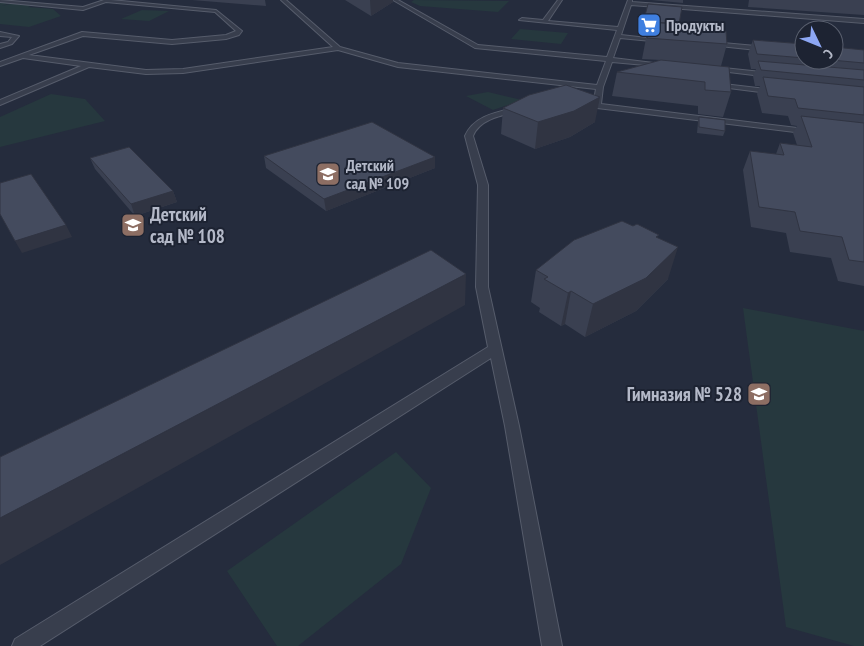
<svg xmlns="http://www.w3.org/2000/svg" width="864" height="646" font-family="'PT Sans Narrow',sans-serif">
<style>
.green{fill:#26383e}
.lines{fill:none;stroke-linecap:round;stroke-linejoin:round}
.service-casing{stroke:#565c6b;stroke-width:2}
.service{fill:#383e4d;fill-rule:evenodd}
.wall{fill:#3a4051}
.shaded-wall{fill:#303442}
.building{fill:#444b5e;stroke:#303442}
.labels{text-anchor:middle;stroke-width:4;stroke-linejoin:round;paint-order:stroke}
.far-poi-label{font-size:16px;font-weight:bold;fill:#b4b9c8;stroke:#1d2332;text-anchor:start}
.poi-label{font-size:19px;font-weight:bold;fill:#b4b9c8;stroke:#1d2332;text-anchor:start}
</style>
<rect width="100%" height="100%" fill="#252c3d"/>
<path class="green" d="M414,0L509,1L498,12L420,6L411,2Z
M0,2L10,3L2,6L14,3L32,5L28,7L53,9L61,16L29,27L0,24Z
M142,10L169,11L149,21L121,19Z
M520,29L568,33L561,44L511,39Z
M488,92L522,100L493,110L466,96Z
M51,94L85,99L105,121L0,147V117Z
M743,308L864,331V646H854L786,627Z
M396,452L431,488L401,564L298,646H277L227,571Z"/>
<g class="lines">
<g class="service-casing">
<path id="service" d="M0,0L83,7L104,0H111L216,10L242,31L239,35L226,39L172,44L83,36L29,55L146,70L183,69L333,47L281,0H286L340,47L398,63L597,85L606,61L475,48L393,0H398L478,45L607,57L617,30L519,20L522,18L543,20L558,0H562L548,21L618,27L628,0H632V2L864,19V23L631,5L621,35L665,40L662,42L620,38L613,58L670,65L667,67L612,62L603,87L601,104L814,130L815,132L811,134L597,108L593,106L596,89L398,67L338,50L183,73L146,74L89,67L0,105V100L81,66L23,58L0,66V62L82,32L172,40L226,35L236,31L215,12L106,2L83,10L0,2Z
M0,32L19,36L12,44L0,48V44L8,42L12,37L0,36Z
M712,42L767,47L770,49L767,51L710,45Z
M714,67L771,73L774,75L771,77L712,70L711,69Z
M715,83L775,90L778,92L775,94L713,86L712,85Z
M518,107L522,109L521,111C504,115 480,118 473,136L488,185V287L519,426L562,646H542L505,426L491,358L40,646H12L15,639L488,347L476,287L478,185L465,136C474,115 498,112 518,107Z"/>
</g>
<use href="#service" class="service"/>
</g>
<path class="wall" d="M192,0H265L266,6Z
M345,0H393V2L371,16Z
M651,0H683V3Z
M749,0H864V15L748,7Z
M648,4L679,24L680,27L727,44L721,66L731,92L723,117L698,114V106L612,96L617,72L661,60L642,59L648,28L642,27Z
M753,40L804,44V60H834L864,50V286L838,281L831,258L790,252L786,233L751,227L743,170L750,151L776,154L780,143L797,145L793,133L797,126L791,125L788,116L762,113L757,94L760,86H755L753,76L756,69H751L748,54Z
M503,108L595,122L570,137L535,149L501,134Z
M699,117L725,131L723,136L697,133L698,122Z
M264,156L435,157V168L326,211L266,168Z
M90,158L173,191L177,202L135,216L95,169Z
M658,238L668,279L636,311L585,337L565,324L561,326L539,312L540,308L531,302L536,270Z"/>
<path class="shaded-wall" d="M370,0H393V2L371,16Z
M600,97L595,122L570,137L535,149L538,122Z
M435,157V168L326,211L324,199Z
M173,191L177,202L135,216L131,204Z
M66,225L72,237L22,253L15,241Z
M678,247L668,279L636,311L585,337L593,304Z
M466,274L465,305L0,565V518Z
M571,291L565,324L561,326L568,293Z"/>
<path class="building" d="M648,4L682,7L679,24L650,22L647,31L649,23H643Z
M650,22L681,24L680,27L726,31L727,44L647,38Z
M753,40L804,44V58L757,54Z
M834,47L864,50V63L831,60H834Z
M661,60L729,67L731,92L705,90V82L617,72Z
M758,61L864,70V80L761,70Z
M763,77L864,87V115L798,108L795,99L768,96Z
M566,85L600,97L574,111L538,122L503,108L529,95Z
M801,116L864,123V262L849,260L842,237L800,231L795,212L759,207L750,151L784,155L780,143L812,147Z
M699,117L725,120V131L699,127Z
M372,122L435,157L324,199L264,156Z
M129,147L173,191L131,204L90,158Z
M31,174L66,225L15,241L0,214V183Z
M622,221L633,226L637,224L659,235L656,237L678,247L646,278L593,304L571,291L568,293L544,279L548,277L536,270L574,240Z
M431,250L466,274L0,518V457Z"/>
<defs>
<g id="supermarket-square" transform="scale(1.25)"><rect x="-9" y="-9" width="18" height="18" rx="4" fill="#3f7fe0" stroke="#1d2332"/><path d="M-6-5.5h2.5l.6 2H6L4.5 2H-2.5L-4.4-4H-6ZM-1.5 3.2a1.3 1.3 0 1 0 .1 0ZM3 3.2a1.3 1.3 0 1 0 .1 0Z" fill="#fff"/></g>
<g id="school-square" transform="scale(1.25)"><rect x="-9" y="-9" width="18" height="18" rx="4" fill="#8d6e63" stroke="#1d2332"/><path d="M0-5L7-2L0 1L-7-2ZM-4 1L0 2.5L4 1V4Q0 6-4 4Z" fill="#fff"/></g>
</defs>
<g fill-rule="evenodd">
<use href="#supermarket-square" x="649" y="25"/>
<use href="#school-square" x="328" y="174"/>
<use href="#school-square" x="133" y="225"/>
<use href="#school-square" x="759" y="394"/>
</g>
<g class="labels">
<g class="far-poi-label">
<text x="666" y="31">Продукты</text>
<text x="346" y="171">Детский<tspan x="346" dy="18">сад № 109</tspan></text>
</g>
<g class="poi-label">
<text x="150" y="221">Детский<tspan x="150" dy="22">сад № 108</tspan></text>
<text x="742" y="401" text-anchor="end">Гимназия № 528</text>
</g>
</g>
<g transform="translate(819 45) rotate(133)"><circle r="24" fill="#1d2332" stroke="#595f6e"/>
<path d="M0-4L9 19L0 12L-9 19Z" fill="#8da7f4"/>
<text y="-8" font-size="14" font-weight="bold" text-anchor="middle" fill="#b4b9c8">С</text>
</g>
</svg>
